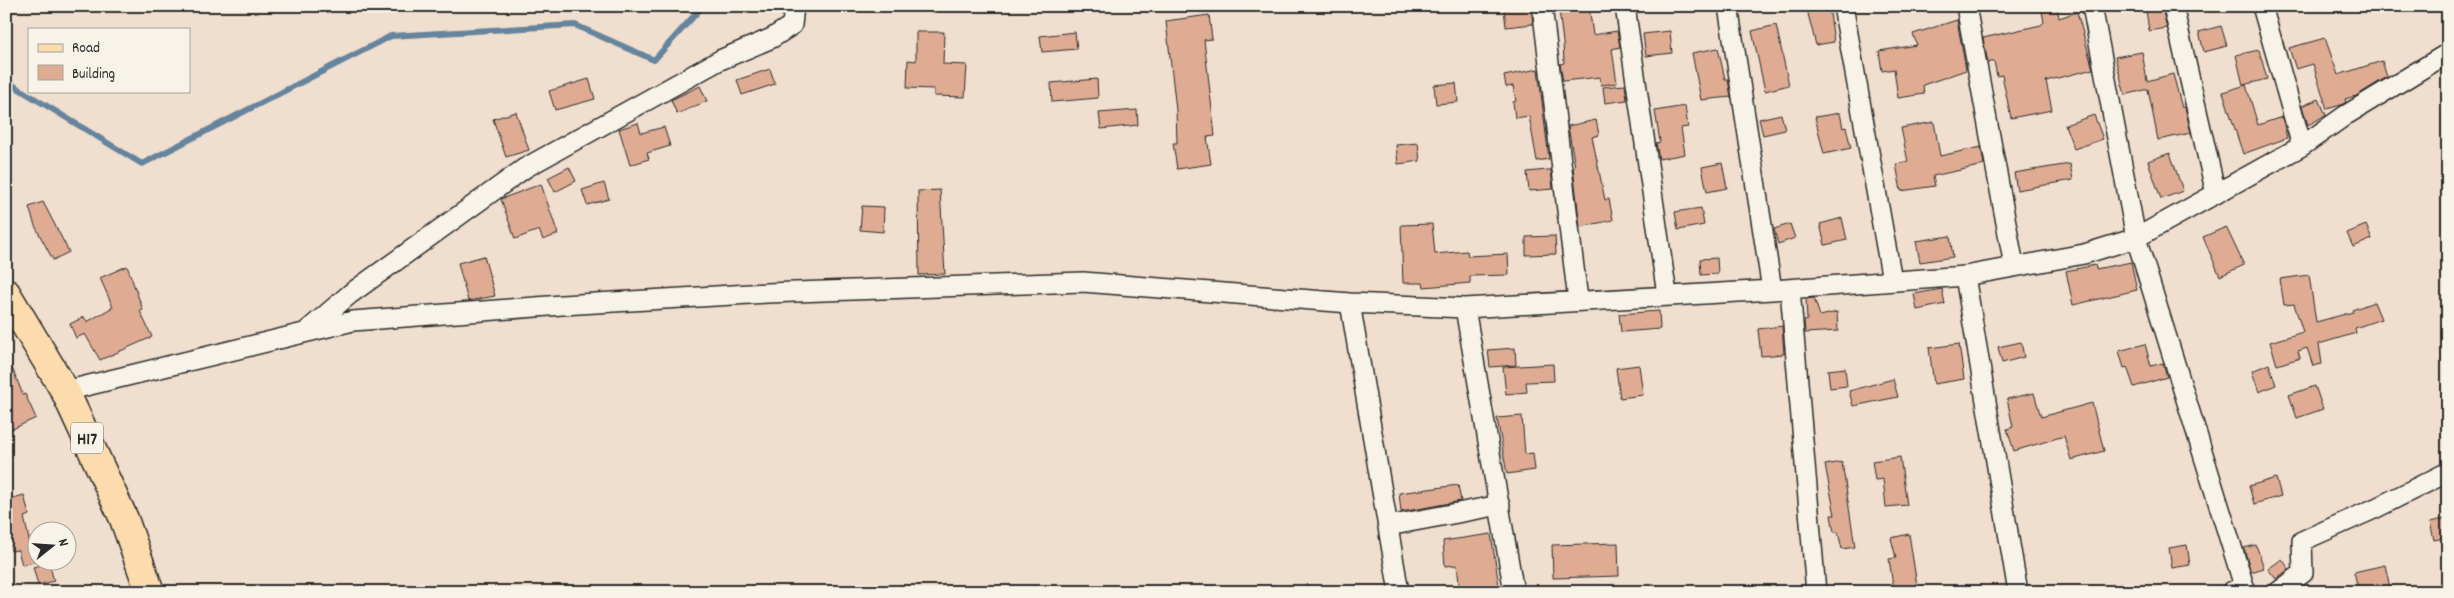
<svg xmlns="http://www.w3.org/2000/svg" width="2454" height="598" font-family="Dekko,sans-serif">
<style>
.lines{fill:none;stroke-linecap:round;stroke-linejoin:round}
.stream{stroke:#65849d;stroke-width:6}
.building{fill:#dfac93;stroke:#2b2b2b}
.street-casing{stroke:#2b2b2b;stroke-width:22}
.primary-casing{stroke:#2b2b2b;stroke-width:31}
.street{stroke:#f7f3e8;stroke-width:19}
.primary{stroke:#fcdcac;stroke-width:28}
.labels{text-anchor:middle;stroke-width:4;stroke-linejoin:round;paint-order:stroke}
.shield{fill:#f7f3e8;stroke:#686764;stroke-width:1}
.shield-label{font-size:18px;font-weight:bold;fill:#2b2b2b}
</style>
<rect width="100%" height="100%" fill="#f0dece"/>
<filter id="ink" filterUnits="userSpaceOnUse"><feTurbulence type="fractalNoise" baseFrequency=".02" numOctaves="2"/><feDisplacementMap in="SourceGraphic" scale="10" xChannelSelector="R" yChannelSelector="G"/><feConvolveMatrix kernelMatrix="1 2 1 2 8 2 1 2 1" color-interpolation-filters="sRGB"/></filter>
<g filter="url(#ink)">
<g class="lines">
<path class="stream" d="M6,85L11,84L142,164L391,36L575,25L654,60L703,6"/>
</g>
<path class="building" d="M1531,6L1533,24L1506,27L1504,9Z
M1589,6L1593,35L1617,31L1620,47L1612,49L1617,83L1601,85L1600,77L1563,81L1560,64L1564,63L1563,42L1559,10Z
M1806,6H1829L1834,42L1816,45Z
M2041,6H2057L2059,18L2077,12L2093,69L2046,81L2052,110L2011,118L2002,75L1997,76L1994,61L1988,63L1983,38L2041,25L2044,22Z
M2162,8L2167,28L2149,31L2146,10Z
M1209,15L1212,39L1204,40L1215,136L1207,137L1211,164L1177,169L1173,143H1177L1176,110L1166,21Z
M1957,20L1966,70L1923,85L1924,94L1898,98L1894,69L1882,71L1879,51L1917,45L1913,34Z
M1776,25L1789,85L1765,91L1752,31Z
M2221,26L2227,46L2204,52L2199,32Z
M1670,31L1672,53L1646,56L1643,34Z
M916,32H944L943,64L967,65L965,97L934,96V89L907,88L908,60L916,61Z
M1075,32L1077,49L1042,52L1040,36Z
M2325,38L2338,75L2382,61L2387,77L2356,96L2345,99L2346,102L2341,105L2327,109L2313,64L2296,69L2289,48Z
M1718,48L1725,79H1728L1731,97L1701,100L1692,53Z
M2259,50L2267,79L2243,85L2236,55Z
M2142,52L2147,81L2173,74L2182,108L2185,107L2191,133L2158,140L2148,89L2125,95L2115,57Z
M770,69L775,84L742,95L737,80Z
M1538,69L1549,159L1537,161L1529,116L1515,118L1513,102L1516,101L1513,86L1506,87L1504,76Z
M589,79L595,99L555,110L549,91Z
M1097,79L1098,98L1052,102L1051,83Z
M1456,83L1458,102L1436,104L1434,85Z
M1625,85L1627,100L1605,103L1603,87Z
M2246,85L2258,125L2282,117L2287,138L2243,154L2223,92Z
M700,86L707,101L677,114L671,100Z
M2319,99L2326,115L2308,125L2302,106Z
M1685,106L1688,127L1681,128L1685,154L1659,159L1656,143L1660,142L1655,111Z
M1137,110L1138,125L1101,129L1099,113Z
M516,112L529,150L506,157L493,119Z
M1840,113L1843,128L1846,127L1851,148L1824,154L1815,117Z
M1781,114L1785,130L1763,135L1759,119Z
M2094,115L2103,139L2074,149L2065,125Z
M1596,120L1599,135L1592,137L1605,200L1609,199L1613,220L1580,227L1573,167H1575L1568,126Z
M1934,122L1940,156L1981,147L1984,165L1933,176L1935,186L1901,191L1896,164L1908,162L1901,128Z
M638,123L641,133L664,127L670,146L647,153L649,159L630,165L619,129Z
M1418,143L1420,161L1398,164L1396,145Z
M2170,153L2183,191L2161,199L2148,161Z
M1722,163L1727,188L1707,192L1702,167Z
M2070,164L2073,180L2017,190L2014,173Z
M569,167L576,181L555,192L548,178Z
M1547,170H1551L1553,189L1529,191L1527,172Z
M604,183L609,199L587,205L582,190Z
M541,184L558,234L543,240L539,230L515,239L501,199Z
M940,190L945,274L919,275L918,191Z
M43,202L69,252L53,260L35,226L29,207Z
M862,206L884,207L883,232L860,230Z
M1701,208L1704,225L1678,230L1675,212Z
M1842,218L1847,240L1825,245L1820,224Z
M1432,224L1435,254L1467,251L1468,256L1508,254L1509,275L1470,276V283L1424,287L1423,283H1403L1401,225Z
M1790,224L1795,238L1778,244L1774,229Z
M2366,225L2372,239L2353,247L2347,233Z
M2226,227L2244,265L2220,276L2203,237Z
M1555,236L1556,254L1526,255V237Z
M1950,236L1953,257L1920,262L1916,241Z
M484,256L495,296L468,301L458,263Z
M1717,258L1718,274L1701,275L1700,259Z
M2131,262L2137,290L2073,305L2066,271L2095,265L2096,269Z
M127,266L143,310L140,311L152,337L100,360L85,334L76,338L70,324L84,317L87,322L113,307L100,278Z
M2309,275L2316,322L2353,312L2352,310L2374,302L2381,319L2355,328L2356,333L2319,344L2322,364L2313,366L2307,348L2298,351L2300,358L2277,365L2270,342L2303,332L2294,304L2284,305L2280,279Z
M1942,289L1945,304L1917,310L1914,294Z
M1814,298L1820,316L1837,312L1838,331L1805,333L1804,321L1807,320L1806,299Z
M1659,311L1660,329L1621,332L1619,314Z
M1782,326L1784,354L1761,356L1758,329Z
M2021,342L2024,357L2002,363L1998,347Z
M1959,344L1964,379L1934,384L1929,348Z
M2145,344L2151,366L2163,363L2167,377L2134,387L2127,367L2124,368L2119,351Z
M1515,348L1516,365L1490,367L1488,350Z
M7,355L23,395L25,394L36,418L6,432Z
M1553,364L1554,381L1526,382L1527,392L1506,394L1503,367Z
M2269,364L2276,385L2259,392L2252,371Z
M1639,365L1643,395L1620,398L1616,368Z
M1845,368L1847,386L1830,388L1828,370Z
M1893,379L1898,397L1853,406L1849,391Z
M2315,386L2323,409L2297,418L2289,395Z
M2034,393L2041,417L2092,403L2104,451L2071,460L2064,436L2014,451L2007,429L2013,427L2007,399Z
M1522,416L1525,454L1533,453L1535,470L1507,474L1497,418Z
M1900,457L1907,505L1886,507L1883,479L1875,480L1872,461Z
M1842,462L1855,547L1842,549L1838,532H1834L1831,515H1835L1825,465Z
M2276,478L2281,496L2254,504L2249,486Z
M1458,485L1461,501L1401,512L1399,493Z
M24,495L29,515L24,517L34,562L22,565L18,550L11,551L7,533L12,532L6,511V500Z
M2448,518V537L2434,540L2430,522Z
M1491,534L1500,592H1460L1457,565L1445,566L1443,541Z
M1909,534L1918,592H1894L1889,559L1896,558L1891,538Z
M1618,543L1619,576L1553,578L1552,545Z
M2187,545L2190,565L2172,568L2169,548Z
M2256,545L2264,568L2251,572L2244,548Z
M2282,559L2289,569L2276,579L2268,569Z
M49,563L54,581L38,585L33,567Z
M2385,565L2391,592H2359L2354,572Z"/>
<g class="lines">
<g class="street-casing">
<path id="street" d="M1542,6L1578,300
M1625,6L1667,295
M1728,6L1772,290
M1843,6L1892,280
M1966,6L2014,266
M2092,6L2136,238L2244,586L2231,592
M2173,6L2216,194
M2262,6L2302,146
M1965,276L2018,592
M1790,289L1816,592
M1350,303L1399,592
M1465,308L1514,592
M308,330L350,294L525,168L720,60L772,38L792,25L794,6
M65,391L353,321L562,305L767,293L1083,282L1350,303L1465,308L1772,290L1965,276L2084,254L2136,238L2302,146L2346,115L2448,53
M1388,526L1500,505
M2278,592L2303,573L2302,541L2376,508L2448,472"/>
</g>
<g class="primary-casing">
<path id="primary" d="M6,293L65,391L124,519L150,592"/>
</g>
<use href="#street" class="street"/>
<use href="#primary" class="primary"/>
</g>
</g>
<g class="labels">
<rect class="shield" x="71" y="422.5" width="32" height="31" rx="4"/>
<g class="shield-label">
<text x="87" y="444">H17</text>
</g>
</g>
<rect width="2454" height="598" fill="none" stroke="#f7f3e8" stroke-width="25"/>
<rect x="12" y="12" width="2429" height="573" fill="none" stroke="#2b2b2b" stroke-width="2" filter="url(#ink)"/>
<rect x="28" y="28" width="162" height="65" fill="#f7f3e8" stroke="#a5a39c"/>
<rect x="38" y="44" width="25" height="8" fill="#fcdcac" stroke="#a5a39c"/>
<text x="72" y="52" font-size="15" fill="#2b2b2b">Road</text>
<rect x="38" y="65" width="25" height="15" fill="#dfac93" stroke="#a5a39c"/>
<text x="72" y="78" font-size="15" fill="#2b2b2b">Building</text>
<g transform="translate(52 546) rotate(73)"><circle r="24" fill="#f7f3e8" stroke="#a5a39c"/>
<path d="M0-4L9 19L0 12L-9 19Z" fill="#2b2b2b"/>
<text y="-8" font-size="14" font-weight="bold" text-anchor="middle" fill="#2b2b2b">N</text>
</g>
</svg>
